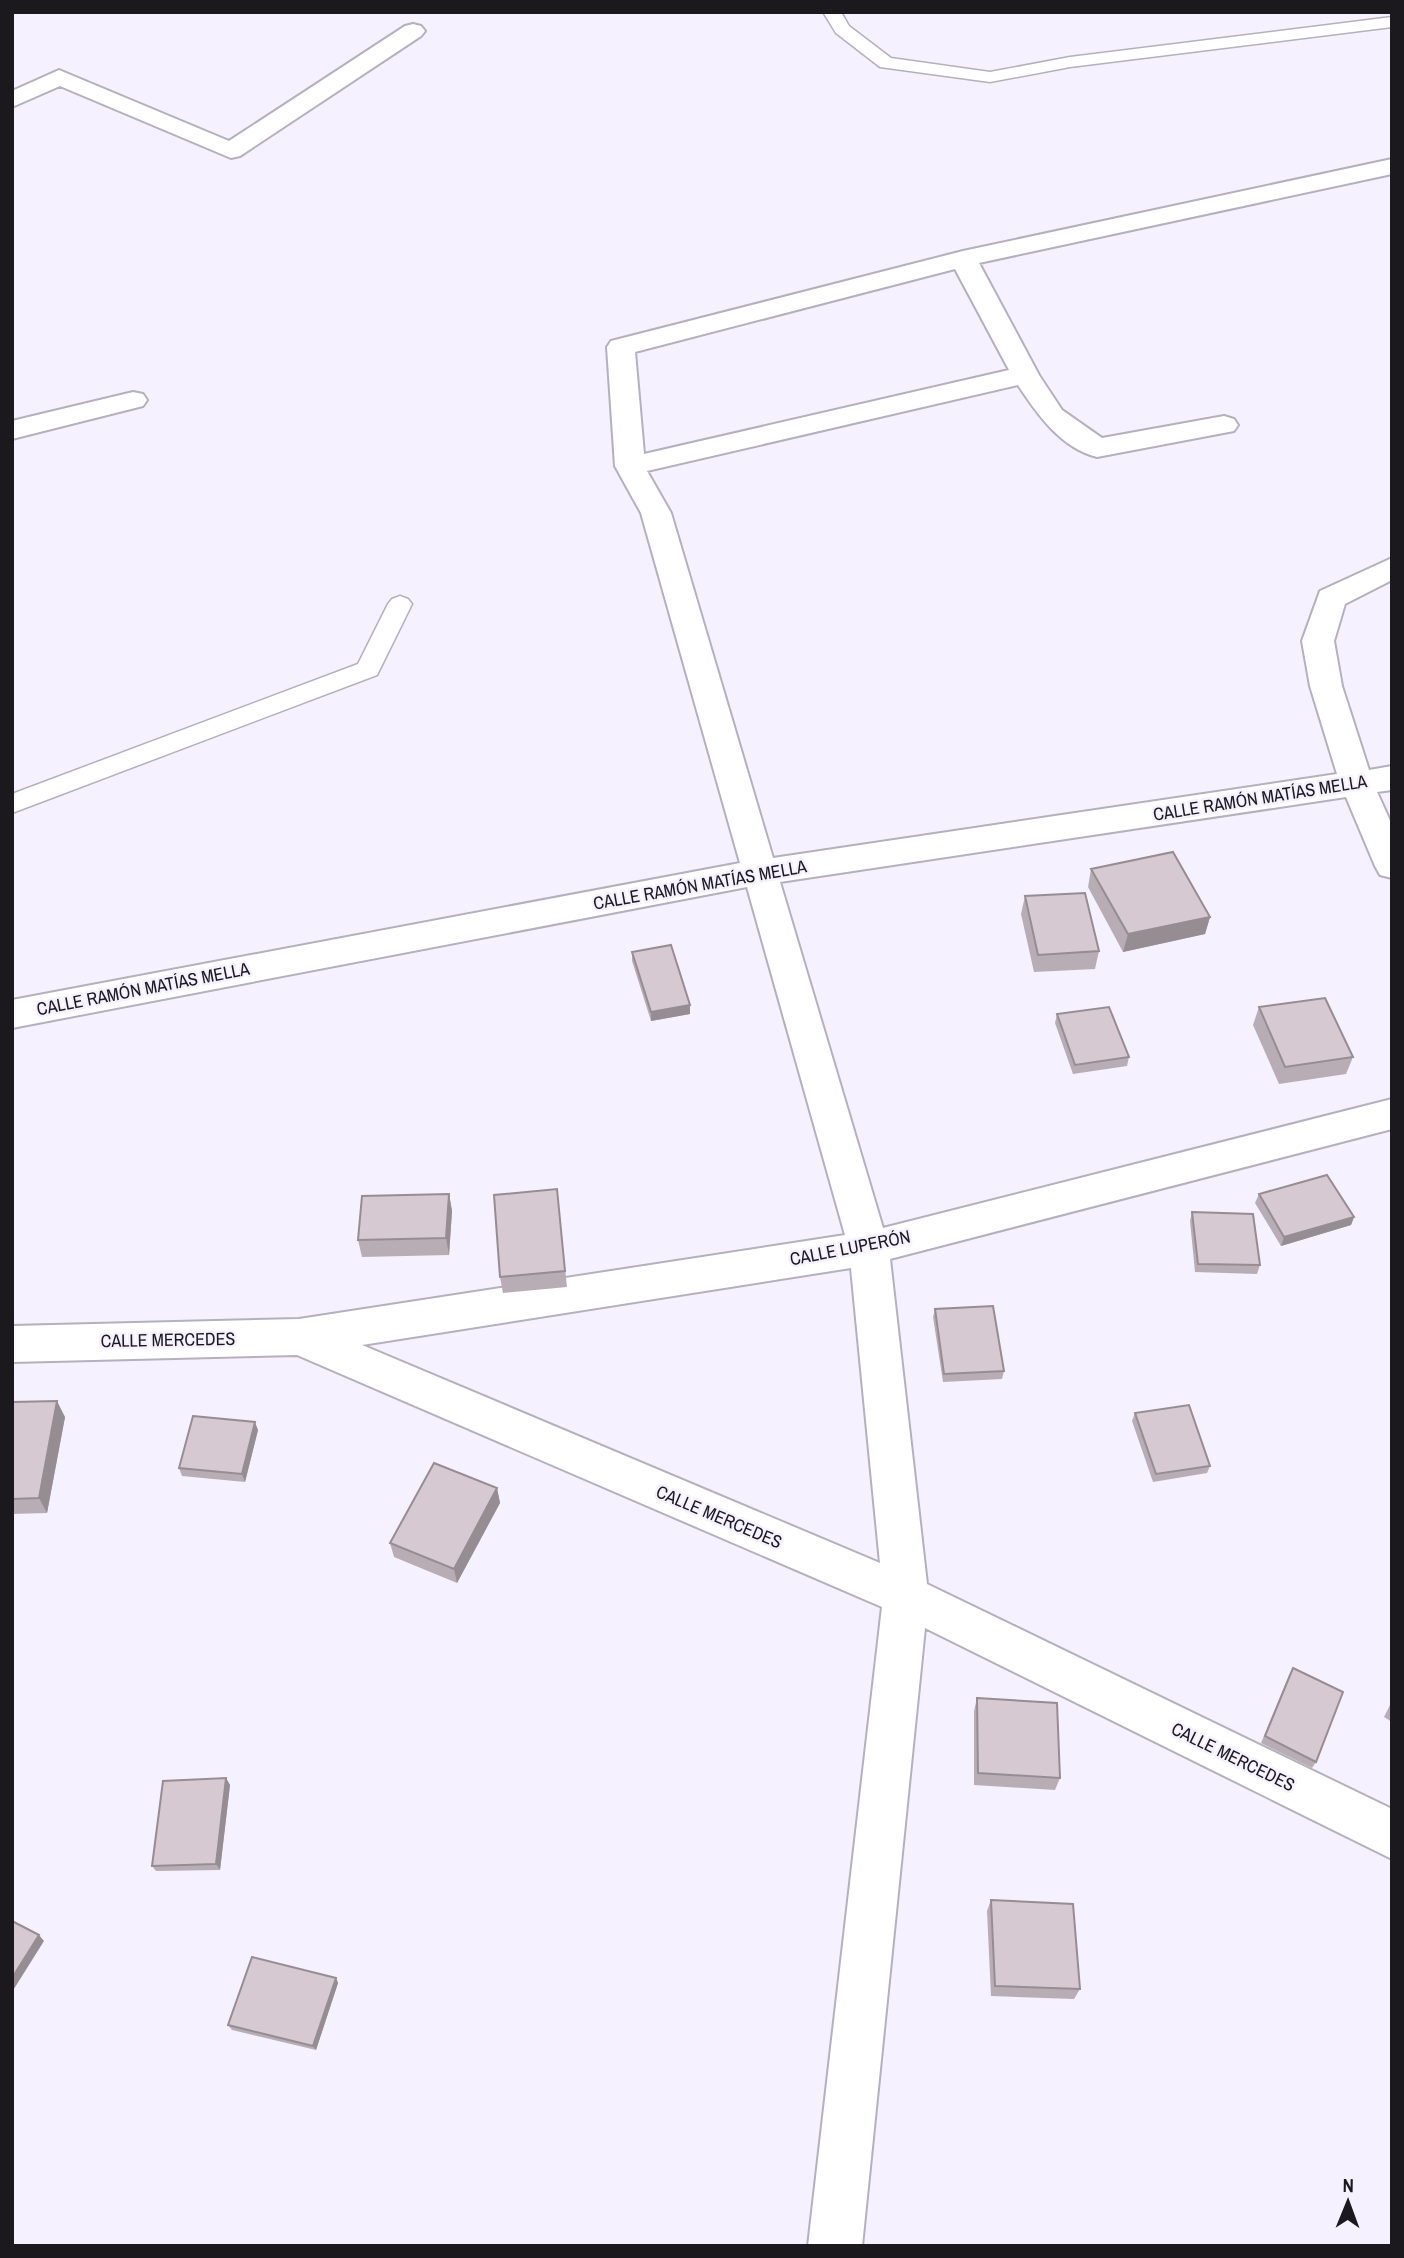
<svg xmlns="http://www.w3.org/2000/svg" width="1404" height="2258" font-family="'Archivo Narrow',sans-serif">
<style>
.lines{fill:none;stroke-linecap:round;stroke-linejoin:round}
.service-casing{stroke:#b5b0bd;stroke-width:3}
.minor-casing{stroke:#b5b0bd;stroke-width:4}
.service{fill:#fff;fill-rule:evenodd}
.minor{fill:#fff;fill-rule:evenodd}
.wall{fill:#b9adb5}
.shaded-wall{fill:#968d93}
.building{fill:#d7c9d2;stroke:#968d93;stroke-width:2}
.labels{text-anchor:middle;stroke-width:5;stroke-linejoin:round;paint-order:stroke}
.street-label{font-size:18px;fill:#1b191e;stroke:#f6f1ff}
</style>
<rect width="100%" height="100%" fill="#f6f1ff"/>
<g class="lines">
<g class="service-casing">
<path id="service" d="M823,12H841L849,26L891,58L990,72L1070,57L1392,17V27L1070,67L990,82L880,67L836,33Z
M400,596L408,599L412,604L377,675L12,813V794L358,664L388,604L392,599Z"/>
</g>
<g class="minor-casing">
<path id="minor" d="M413,24L421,26L425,31L421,36L240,156L231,158L60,86L12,107V91L59,70L229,141L405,26Z
M1392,159V174L979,263L1039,375L1062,410L1102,438L1224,416L1234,419L1238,425L1234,431L1097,457C1061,448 1037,414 1018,385L647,471L671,513L773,858L1337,774L1310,686L1302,641L1320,591L1392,558V580L1345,604L1334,641L1342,686L1369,770L1392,766V790L1377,792L1392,825V878L1380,875L1375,866L1346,797L780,882L883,1228L1392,1099V1129L890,1259L927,1584L1392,1809V1859L925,1628L862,2246H808L882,1607L297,1355L12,1362V1326L299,1319L845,1235L747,887L12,1028V1000L740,863L641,513L615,466L607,347L611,341L963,251ZM955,269L1009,370L644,454L635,352ZM851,1268L880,1563L362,1345Z
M133,392L143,394L147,400L143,406L12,439V421Z"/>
</g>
<use href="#service" class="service"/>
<use href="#minor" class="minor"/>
</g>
<path class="wall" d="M1091,869L1210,917L1205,934L1123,952L1088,887Z
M1025,896L1099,951L1095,969L1034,972L1021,914Z
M632,952L690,1014L651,1021L632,961Z
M1259,1007L1353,1057L1346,1074L1279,1084L1253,1025Z
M1057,1014L1129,1057L1127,1066L1073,1074L1055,1023Z
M557,1189L567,1287L503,1293L500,1277Z
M449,1194L452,1211L449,1255L362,1257L358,1240Z
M1259,1194L1354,1217L1351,1225L1281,1246L1255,1203Z
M1192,1212L1260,1265L1257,1274L1195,1272L1190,1221Z
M935,1309L1004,1371L1002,1379L943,1382L933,1317Z
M12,1402L65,1417L47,1513L12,1514Z
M1135,1413L1210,1466L1207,1473L1153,1482L1132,1421Z
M258,1430L245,1482L182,1476L179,1468Z
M497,1488L500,1503L457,1583L394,1557L390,1543Z
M1293,1668L1316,1762L1312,1768L1261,1743L1289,1675Z
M977,1698L1060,1778L1055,1790L974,1785V1711Z
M1392,1701V1722L1384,1717Z
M226,1778L230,1785L220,1870L156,1871L152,1866Z
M991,1900L1080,1989L1074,1999L991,1996L987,1911Z
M336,1978L338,1983L316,2050L232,2030L228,2025Z"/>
<path class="shaded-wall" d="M1210,917L1205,934L1123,952L1128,934Z
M690,1005V1014L651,1021V1012Z
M449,1194L452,1211L449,1255L446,1238Z
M1354,1217L1351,1225L1281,1246L1284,1237Z
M57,1401L65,1417L47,1513L39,1498Z
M255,1422L258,1430L245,1482L242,1474Z
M497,1488L500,1503L457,1583L454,1569Z
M226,1778L230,1785L220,1870L216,1864Z
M39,1935L44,1941L12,1992V1978Z
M336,1978L338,1983L316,2050L313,2046Z"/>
<path class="building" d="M1173,852L1210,917L1128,934L1091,869Z
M1085,893L1099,951L1038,955L1025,896Z
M671,945L690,1005L651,1012L632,952Z
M1325,998L1353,1057L1285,1067L1259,1007Z
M1109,1007L1129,1057L1075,1065L1057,1014Z
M1327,1175L1354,1217L1284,1237L1259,1194Z
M557,1189L565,1271L500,1277L494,1195Z
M449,1194L446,1238L358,1240L362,1196Z
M1192,1212L1253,1214L1260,1265L1198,1264Z
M993,1306L1004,1371L944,1374L935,1309Z
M57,1401L39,1498L12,1499V1402Z
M1189,1405L1210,1466L1156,1474L1135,1413Z
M193,1416L255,1422L242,1474L179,1468Z
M434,1463L497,1488L454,1569L390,1543Z
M1293,1668L1343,1692L1316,1762L1265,1736Z
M977,1698L1057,1703L1060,1778L978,1773Z
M226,1778L216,1864L152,1866L163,1781Z
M991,1900L1073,1904L1080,1989L995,1986Z
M12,1921L39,1935L12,1978Z
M252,1957L336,1978L313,2046L228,2025Z"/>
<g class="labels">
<g class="street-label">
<text transform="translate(1260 798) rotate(-9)" y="6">CALLE RAMÓN MATÍAS MELLA</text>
<text transform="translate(700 885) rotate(-10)" y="6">CALLE RAMÓN MATÍAS MELLA</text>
<text transform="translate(143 989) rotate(-11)" y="6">CALLE RAMÓN MATÍAS MELLA</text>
<text transform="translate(850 1248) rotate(-11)" y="6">CALLE LUPERÓN</text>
<text transform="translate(168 1340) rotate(-1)" y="6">CALLE MERCEDES</text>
<text transform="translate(719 1517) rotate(23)" y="6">CALLE MERCEDES</text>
<text transform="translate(1233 1757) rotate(26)" y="6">CALLE MERCEDES</text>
</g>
</g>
<rect width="1404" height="2258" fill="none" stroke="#1b191e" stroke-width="28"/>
<g transform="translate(1348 2202) rotate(1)" stroke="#f6f1ff" stroke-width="5" paint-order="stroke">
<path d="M0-5L12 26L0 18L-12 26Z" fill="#1b191e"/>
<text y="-10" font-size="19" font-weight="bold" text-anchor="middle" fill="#1b191e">N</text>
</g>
</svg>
